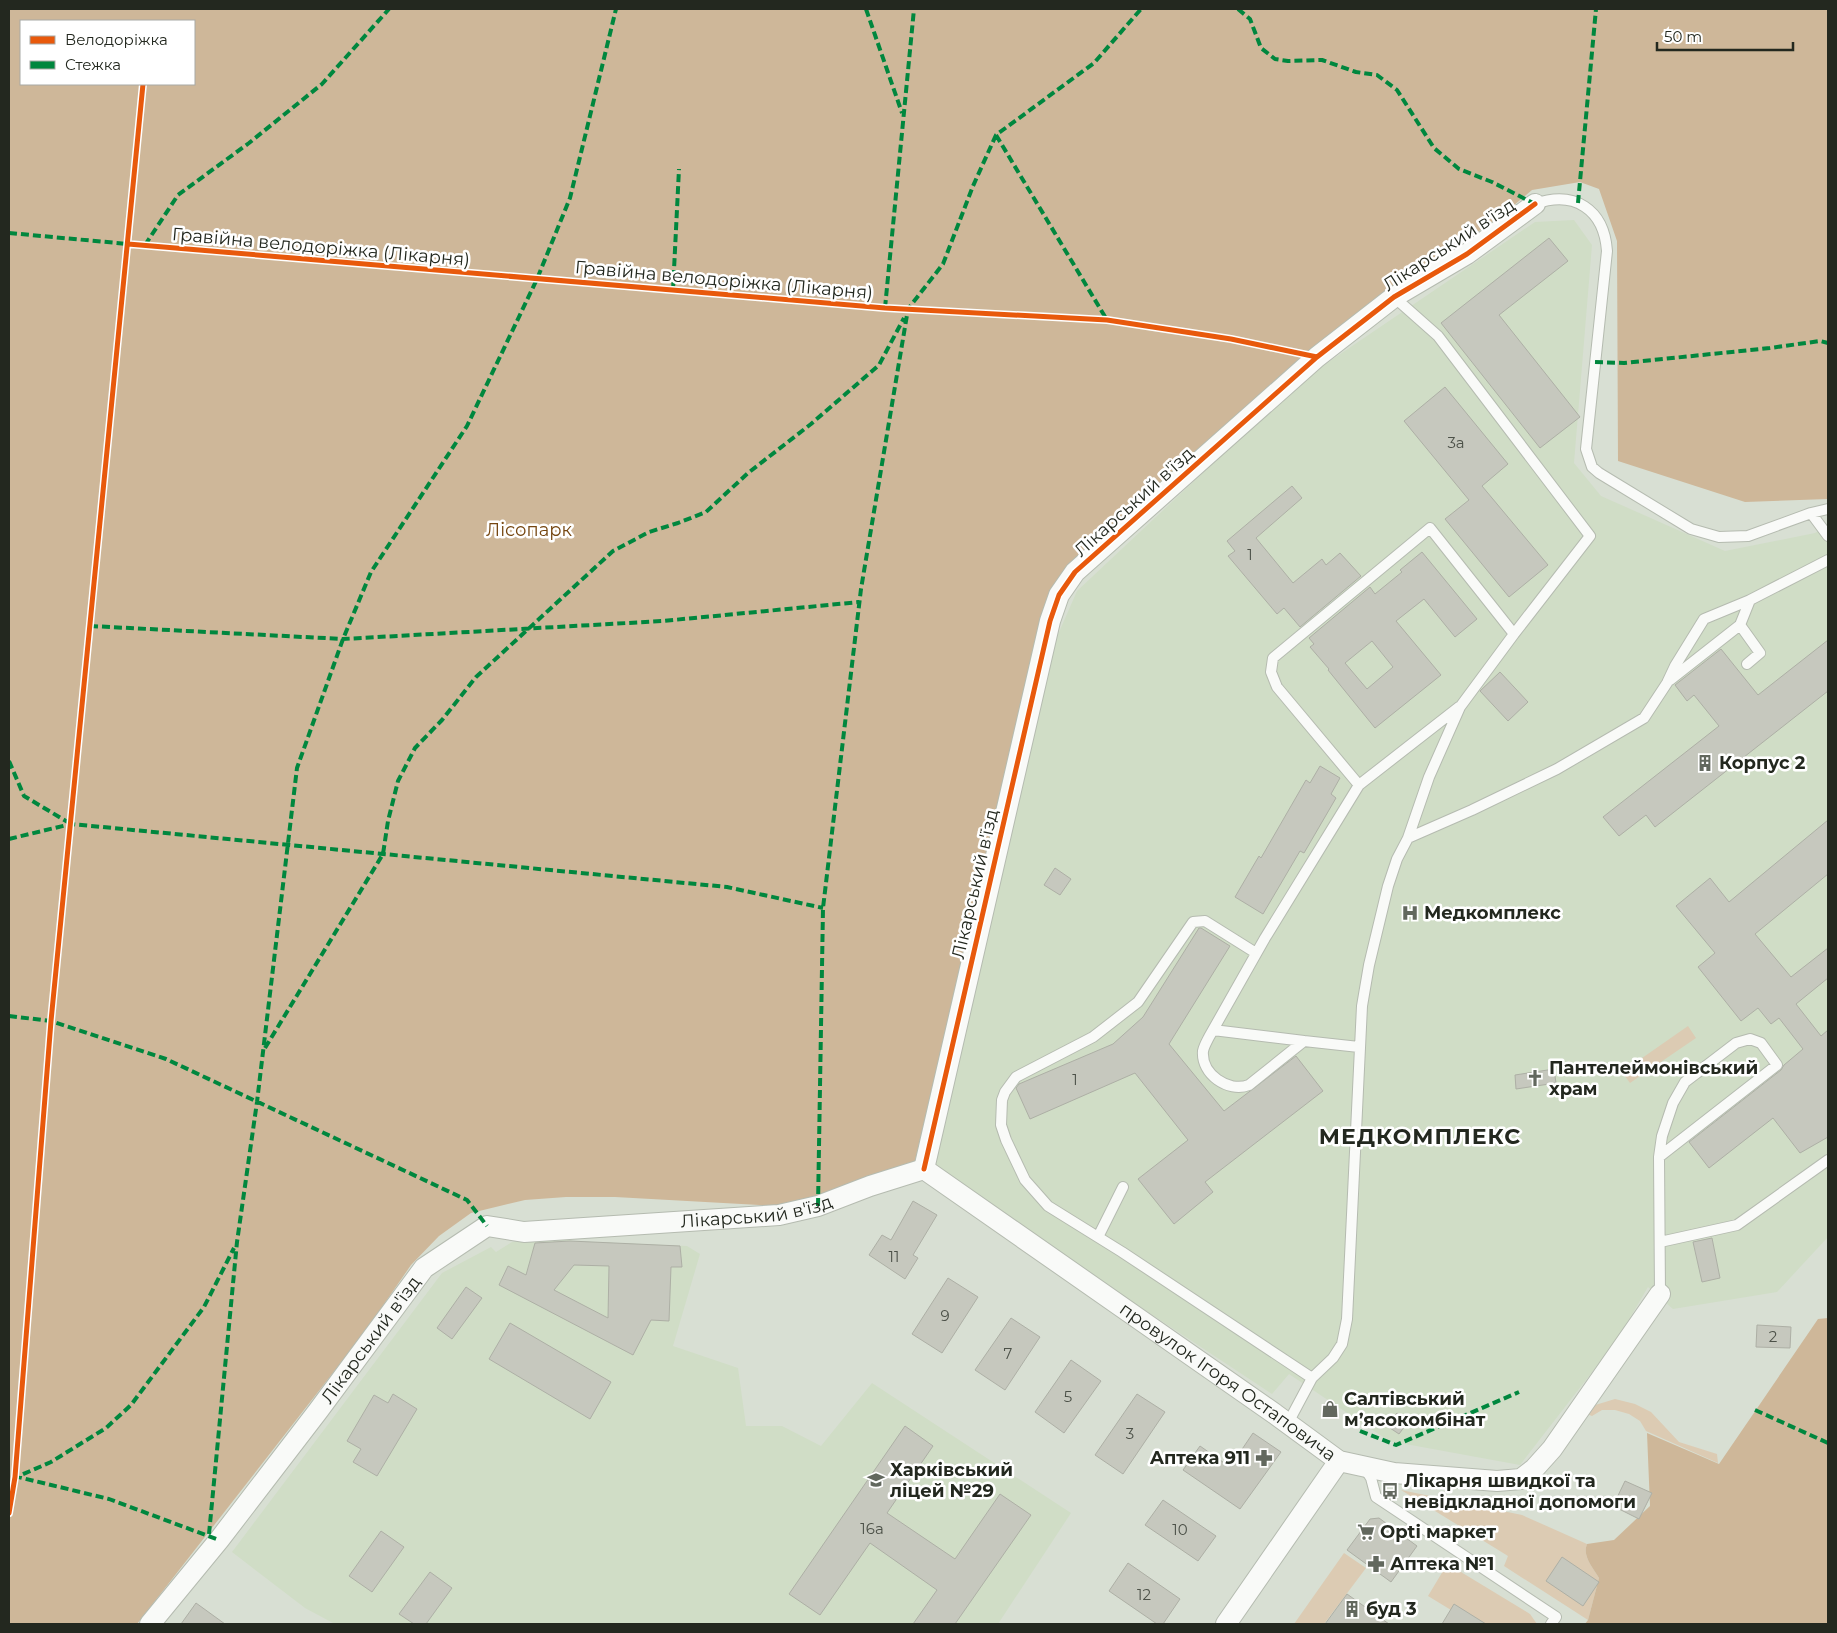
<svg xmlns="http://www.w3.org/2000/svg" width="1837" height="1633" font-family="Montserrat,sans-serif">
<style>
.built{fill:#d0ddc6}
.green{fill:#dccbb3}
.forest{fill:#ceb799;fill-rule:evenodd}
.building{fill:#c6c8be;stroke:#adafa5;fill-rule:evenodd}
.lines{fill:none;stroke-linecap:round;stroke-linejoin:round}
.lane-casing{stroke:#b5bbb0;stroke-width:12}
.street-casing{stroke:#b5bbb0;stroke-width:22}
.lane{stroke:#f9faf8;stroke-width:10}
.street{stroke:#f9faf8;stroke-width:20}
.quiet{stroke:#00873e;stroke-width:4;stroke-dasharray:8 4;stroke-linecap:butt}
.cycleway-casing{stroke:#fff;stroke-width:8}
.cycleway{stroke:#e8590c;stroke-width:5}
.labels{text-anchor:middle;stroke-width:5;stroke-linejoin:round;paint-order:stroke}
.number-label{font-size:15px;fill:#4c5148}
.street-label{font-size:18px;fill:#23281f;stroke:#fff}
.park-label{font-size:18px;fill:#754610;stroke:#fff}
.poi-label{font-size:18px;font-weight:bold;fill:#23281f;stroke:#fff;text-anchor:start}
.district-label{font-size:22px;font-weight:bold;letter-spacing:1px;fill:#23281f;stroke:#fff}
</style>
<rect width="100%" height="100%" fill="#d8dfd3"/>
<path class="built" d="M1574,220L1592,245L1574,463L1601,496L1725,551L1815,533L1828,525V1237L1777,1292L1673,1309L1648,1287L1617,1340L1520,1465L1389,1441L1289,1374L1272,1394L933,1170L1049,655L1077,591L1302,380L1535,222Z
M545,1236L573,1241L687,1246L700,1254L673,1346L738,1368L746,1426H782L821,1446L872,1383L1071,1513L998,1624H335L305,1608L232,1552L442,1273L491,1247L496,1252L512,1242Z"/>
<path class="green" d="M1688,1026L1696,1038L1630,1083L1622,1072Z
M1615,1399L1635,1404L1651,1412L1679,1442L1717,1454L1718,1463L1646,1431L1640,1421L1629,1414L1615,1410H1602L1592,1416L1587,1414L1592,1406Z
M1401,1490L1522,1515L1587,1544C1582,1556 1593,1568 1599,1578L1588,1620L1504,1566L1508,1556Z
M1344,1553L1366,1568L1324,1624H1294Z
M1449,1569H1456L1530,1614L1537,1624H1486L1454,1605L1451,1610L1428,1596L1443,1571Z"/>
<path class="forest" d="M9,9H1828V499L1745,502L1618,461L1617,241L1599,189L1580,182L1532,190L1506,212L1459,245L1317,357L1076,567L976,901L915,1161L804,1202L778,1206L615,1197H566L525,1200L471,1213L439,1236L411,1265L364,1333L137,1624H9ZM21,21H194V84H21Z
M1828,1318V1624H1585L1588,1620L1599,1578C1593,1568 1582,1556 1587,1544L1614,1540L1650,1506L1647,1433L1719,1464L1818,1319Z"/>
<path class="building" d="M1549,238L1568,261L1499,315L1580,417L1540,448L1441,323Z
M1445,387L1508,464L1482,486L1548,565L1509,597L1445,519L1469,500L1404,421Z
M1292,486L1302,498L1256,538L1293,583L1322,559L1326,565L1340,553L1361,576L1300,627L1284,608L1277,614L1228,556L1235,551L1227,541Z
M1422,552L1477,619L1455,637L1424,599L1396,621L1441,675L1375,728L1328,670L1329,669L1310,647L1314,644L1309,638L1370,587L1375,594L1402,572L1400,570ZM1372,641L1393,667L1367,689L1345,663Z
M1828,640V691L1655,827L1646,815L1619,836L1603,817L1719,726L1694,695L1687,701L1675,685L1721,649L1758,695Z
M1500,672L1528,702L1508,721L1480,691Z
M1320,766L1340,778L1331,794L1336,798L1304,853L1300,851L1263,914L1235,897L1259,856L1261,858L1306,780L1310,783Z
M1828,820V874L1755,934L1791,977L1828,948V978L1796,1004L1821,1036L1828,1030V1137L1800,1153L1773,1118L1709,1168L1689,1142L1781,1070L1784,1065L1803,1049L1779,1018L1771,1024L1758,1008L1741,1021L1698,967L1715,953L1676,906L1710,878L1729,902Z
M1055,868L1071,879L1060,895L1044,885Z
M1199,928H1201L1230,946L1169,1044L1224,1111L1296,1056L1323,1091L1205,1182L1213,1192L1174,1224L1138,1179L1188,1140L1135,1073L1030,1119L1016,1088L1019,1084L1113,1044L1143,1017Z
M1554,1069L1556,1083L1516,1089L1515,1075Z
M913,1201L937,1215L913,1255L918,1258L905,1279L869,1255L882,1235L891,1240Z
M1712,1238L1720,1278L1702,1282L1693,1242Z
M570,1241L680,1246L682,1267H671L669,1321L651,1320L633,1355L499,1285L508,1266L526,1275L535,1243ZM574,1265L609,1266L608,1318L554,1290Z
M948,1278L978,1297L942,1353L912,1334Z
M466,1287L482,1298L452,1339L437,1328Z
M1011,1318L1040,1337L1005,1390L975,1370Z
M510,1323L611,1382L590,1419L489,1359Z
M1757,1325L1791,1327L1790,1348L1756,1347Z
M1071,1360L1101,1381L1064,1433L1035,1412Z
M393,1394L417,1409L377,1476L353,1462L361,1449L347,1441L374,1395L388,1403Z
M1137,1394L1165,1412L1123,1474L1095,1455Z
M1397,1413L1408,1422L1399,1434L1387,1426Z
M905,1426L933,1446L887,1513L955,1559L1000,1494L1031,1515L955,1624H913L937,1590L870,1543L820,1615L789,1594Z
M1253,1433L1281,1452L1240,1509L1183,1470L1200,1446L1230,1467Z
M1625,1481L1652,1493L1639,1519L1613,1506Z
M1163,1500L1216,1536L1198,1561L1145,1525Z
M1379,1518L1417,1546L1391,1582L1347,1550L1370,1519Z
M381,1531L404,1547L372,1592L349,1576Z
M1562,1557L1599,1582L1583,1606L1546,1581Z
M1128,1563L1180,1599L1163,1624H1157L1109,1591Z
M430,1572L452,1588L426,1624H414L399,1614Z
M1347,1594L1389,1624H1325Z
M196,1603L225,1624H181Z
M1454,1604L1486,1624H1442Z"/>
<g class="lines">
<g class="lane-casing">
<path id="lane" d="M1535,204C1574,190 1604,209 1607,251L1586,449L1592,467L1599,473L1691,529L1719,537L1748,536L1811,513L1828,509
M1394,297L1438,336L1590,536L1514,634
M1811,513L1828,536
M1740,625L1760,653L1747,664
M1670,680L1740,625L1750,600L1828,560
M1359,785L1277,687L1271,672L1273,658L1430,528L1514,634L1460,707L1429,777L1408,838
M1256,953L1205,921L1193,922L1138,1002L1093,1037L1016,1077L1005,1092L1002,1100L1001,1125L1006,1140L1025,1180L1048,1206L1122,1252L1312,1378
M1213,1030L1304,1041
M1359,1047L1304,1041L1249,1085C1228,1093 1201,1074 1203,1051C1204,1046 1207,1041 1209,1037L1265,938L1359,785L1459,707
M1659,1157L1777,1065L1761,1043L1750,1039L1736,1043L1685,1082L1673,1103L1662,1136L1659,1157L1660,1294
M1098,1237L1123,1187
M1660,1242L1737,1225L1828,1160
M1288,1423L1312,1378L1333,1358L1342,1344L1347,1319L1362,1006L1369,965L1388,886L1397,859L1408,838L1472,810L1557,769L1644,718L1667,683L1675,666L1704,619L1750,600
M1364,1467L1371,1478L1376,1497L1556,1617L1551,1624"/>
</g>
<g class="street-casing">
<g id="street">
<path d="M924,1169L1050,621L1059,595L1075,572L1317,357L1394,297L1467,254L1535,204"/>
<path id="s1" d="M924,1169L1275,1414L1339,1461L1394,1473L1497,1481L1521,1479L1534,1469L1552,1449L1660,1294"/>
<path id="s2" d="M150,1624L219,1540L318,1411L424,1268L487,1226L524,1232L779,1215L818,1206L870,1186L924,1169"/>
<path d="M1226,1624L1339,1461"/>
</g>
</g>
<use href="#lane" class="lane"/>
<use href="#street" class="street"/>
<path class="quiet" d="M866,9L902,113
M1238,9L1250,19L1261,48L1275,59L1288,61L1322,60L1356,72L1377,75L1397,90L1434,148L1459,169L1492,182L1535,204
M996,135L1107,320
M1578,203L1596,9
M9,233L128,244
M145,245L178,195L249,143L322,84L389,9
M673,290L679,169
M885,308L914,9
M1595,362L1624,363L1770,348L1820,341L1828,343
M90,626L343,639L663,621L859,602
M9,761L24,796L71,824
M9,839L71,824L727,887L823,908
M9,1016L51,1021L166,1059L467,1200L487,1226
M265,1048L383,854L388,821L398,781L415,748L442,720L476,677L613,551L649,532L678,523L706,512L748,473L811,424L879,365L904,318
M818,1206L823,908L861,589L908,309L943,264L973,186L996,135L1094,63L1141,9
M1755,1410L1828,1443
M1360,1431L1396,1445L1519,1392
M14,1476L109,1499L219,1540
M12,1479L51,1462L106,1428L131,1405L204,1307L234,1248
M209,1534L237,1242L257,1102L297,768L343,639L371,572L467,426L537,279L570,198L616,9"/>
<g class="cycleway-casing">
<path id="cycleway" d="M128,244L885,308L1107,320L1231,339L1317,357
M924,1169L1050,621L1059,595L1075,572L1317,357L1394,297L1467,254L1535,204
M9,1513L15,1477L51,1021L143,84"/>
</g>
<use href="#cycleway" class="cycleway"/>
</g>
<defs>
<g id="building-bare" transform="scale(1.35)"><path d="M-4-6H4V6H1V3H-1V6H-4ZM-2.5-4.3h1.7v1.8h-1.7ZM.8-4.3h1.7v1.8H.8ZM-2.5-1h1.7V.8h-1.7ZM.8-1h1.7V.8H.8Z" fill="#62685e" stroke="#fff" stroke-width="2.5" paint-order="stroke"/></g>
<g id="hospital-bare" transform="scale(1.35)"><path d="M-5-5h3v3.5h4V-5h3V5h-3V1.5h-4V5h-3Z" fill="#62685e" stroke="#fff" stroke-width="2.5" paint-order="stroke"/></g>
<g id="church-bare" transform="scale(1.35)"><path d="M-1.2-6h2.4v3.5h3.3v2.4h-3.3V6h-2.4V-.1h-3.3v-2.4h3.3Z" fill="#62685e" stroke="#fff" stroke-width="2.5" paint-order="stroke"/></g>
<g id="shop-bare" transform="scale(1.35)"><path d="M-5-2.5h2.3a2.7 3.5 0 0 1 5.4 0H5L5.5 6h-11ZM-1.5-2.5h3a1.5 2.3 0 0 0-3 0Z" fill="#62685e" stroke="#fff" stroke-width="2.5" paint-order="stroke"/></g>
<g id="pharmacy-bare" transform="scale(1.35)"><path d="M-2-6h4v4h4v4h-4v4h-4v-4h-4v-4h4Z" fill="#62685e" stroke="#fff" stroke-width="2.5" paint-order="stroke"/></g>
<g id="school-bare" transform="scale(1.35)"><path d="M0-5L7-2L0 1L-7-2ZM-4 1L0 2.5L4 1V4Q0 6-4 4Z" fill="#62685e" stroke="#fff" stroke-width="2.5" paint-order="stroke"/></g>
<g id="bus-bare" transform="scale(1.35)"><path d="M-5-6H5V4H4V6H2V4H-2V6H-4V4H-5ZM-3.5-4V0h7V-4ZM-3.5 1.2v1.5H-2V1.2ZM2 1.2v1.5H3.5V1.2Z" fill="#62685e" stroke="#fff" stroke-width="2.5" paint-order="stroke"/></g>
<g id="supermarket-bare" transform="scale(1.35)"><path d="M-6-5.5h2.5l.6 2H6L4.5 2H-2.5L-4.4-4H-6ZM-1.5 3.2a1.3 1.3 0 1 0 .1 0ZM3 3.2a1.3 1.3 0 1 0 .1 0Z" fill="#62685e" stroke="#fff" stroke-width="2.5" paint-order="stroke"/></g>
</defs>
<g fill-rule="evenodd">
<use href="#building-bare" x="1705" y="763"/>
<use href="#hospital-bare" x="1410" y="913"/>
<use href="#church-bare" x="1535" y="1078"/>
<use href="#shop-bare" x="1330" y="1409"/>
<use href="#pharmacy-bare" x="1264" y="1458"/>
<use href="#school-bare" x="876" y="1480"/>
<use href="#bus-bare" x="1390" y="1491"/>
<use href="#supermarket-bare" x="1366" y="1532"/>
<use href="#pharmacy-bare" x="1376" y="1564"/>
<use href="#building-bare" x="1352" y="1609"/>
</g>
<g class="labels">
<g class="number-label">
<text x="1456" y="448">3а</text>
<text x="1250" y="560">1</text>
<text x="1075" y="1085">1</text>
<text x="894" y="1262">11</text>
<text x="945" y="1321">9</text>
<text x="1773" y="1342">2</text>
<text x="1008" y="1359">7</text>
<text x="1068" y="1402">5</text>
<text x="1130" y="1439">3</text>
<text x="872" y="1534">16а</text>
<text x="1180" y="1535">10</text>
<text x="1144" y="1600">12</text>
</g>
<g class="street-label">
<text transform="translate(1449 245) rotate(-33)" y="6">Лікарський в'їзд</text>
<text transform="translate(321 247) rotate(5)" y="6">Гравійна велодоріжка (Лікарня)</text>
<text transform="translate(724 280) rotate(5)" y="6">Гравійна велодоріжка (Лікарня)</text>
<text transform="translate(1134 502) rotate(-42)" y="6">Лікарський в'їзд</text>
<text transform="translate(975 884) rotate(-77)" y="6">Лікарський в'їзд</text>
<text dy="6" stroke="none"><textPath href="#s2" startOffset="796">Лікарський в'їзд</textPath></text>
<text dy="6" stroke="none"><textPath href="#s2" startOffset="360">Лікарський в'їзд</textPath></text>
<text dy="6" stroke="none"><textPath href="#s1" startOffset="371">провулок Ігоря Остаповича</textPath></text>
</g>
<g class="park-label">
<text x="529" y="536">Лісопарк</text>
</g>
<g class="poi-label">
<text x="1719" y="769">Корпус 2</text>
<text x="1424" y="919">Медкомплекс</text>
<text x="1549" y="1074">Пантелеймонівський<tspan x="1549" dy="21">храм</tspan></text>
<text x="1344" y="1405">Салтівський<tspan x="1344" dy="21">мʼясокомбінат</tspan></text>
<text x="1250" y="1464" text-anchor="end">Аптека 911</text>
<text x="890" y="1476">Харківський<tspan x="890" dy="21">ліцей №29</tspan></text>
<text x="1404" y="1487">Лікарня швидкої та<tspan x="1404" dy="21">невідкладної допомоги</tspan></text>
<text x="1380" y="1538">Opti маркет</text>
<text x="1390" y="1570">Аптека №1</text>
<text x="1366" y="1615">буд 3</text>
</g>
<g class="district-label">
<text x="1420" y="1144">МЕДКОМПЛЕКС</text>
</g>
</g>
<rect width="1837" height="1633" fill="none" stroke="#23281f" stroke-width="20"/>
<rect x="20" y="20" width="175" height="65" fill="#ffffff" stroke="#a7a9a5"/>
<rect x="30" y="36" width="25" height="8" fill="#e8590c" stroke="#a7a9a5"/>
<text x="65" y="45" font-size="15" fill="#23281f">Велодоріжка</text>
<rect x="30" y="61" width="25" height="8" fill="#00873e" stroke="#a7a9a5"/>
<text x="65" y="70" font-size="15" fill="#23281f">Стежка</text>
<path d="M1657 42v8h136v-8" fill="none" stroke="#23281f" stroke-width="2.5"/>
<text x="1664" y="42" font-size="15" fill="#23281f" stroke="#ffffff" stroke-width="4" paint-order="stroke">50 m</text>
</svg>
